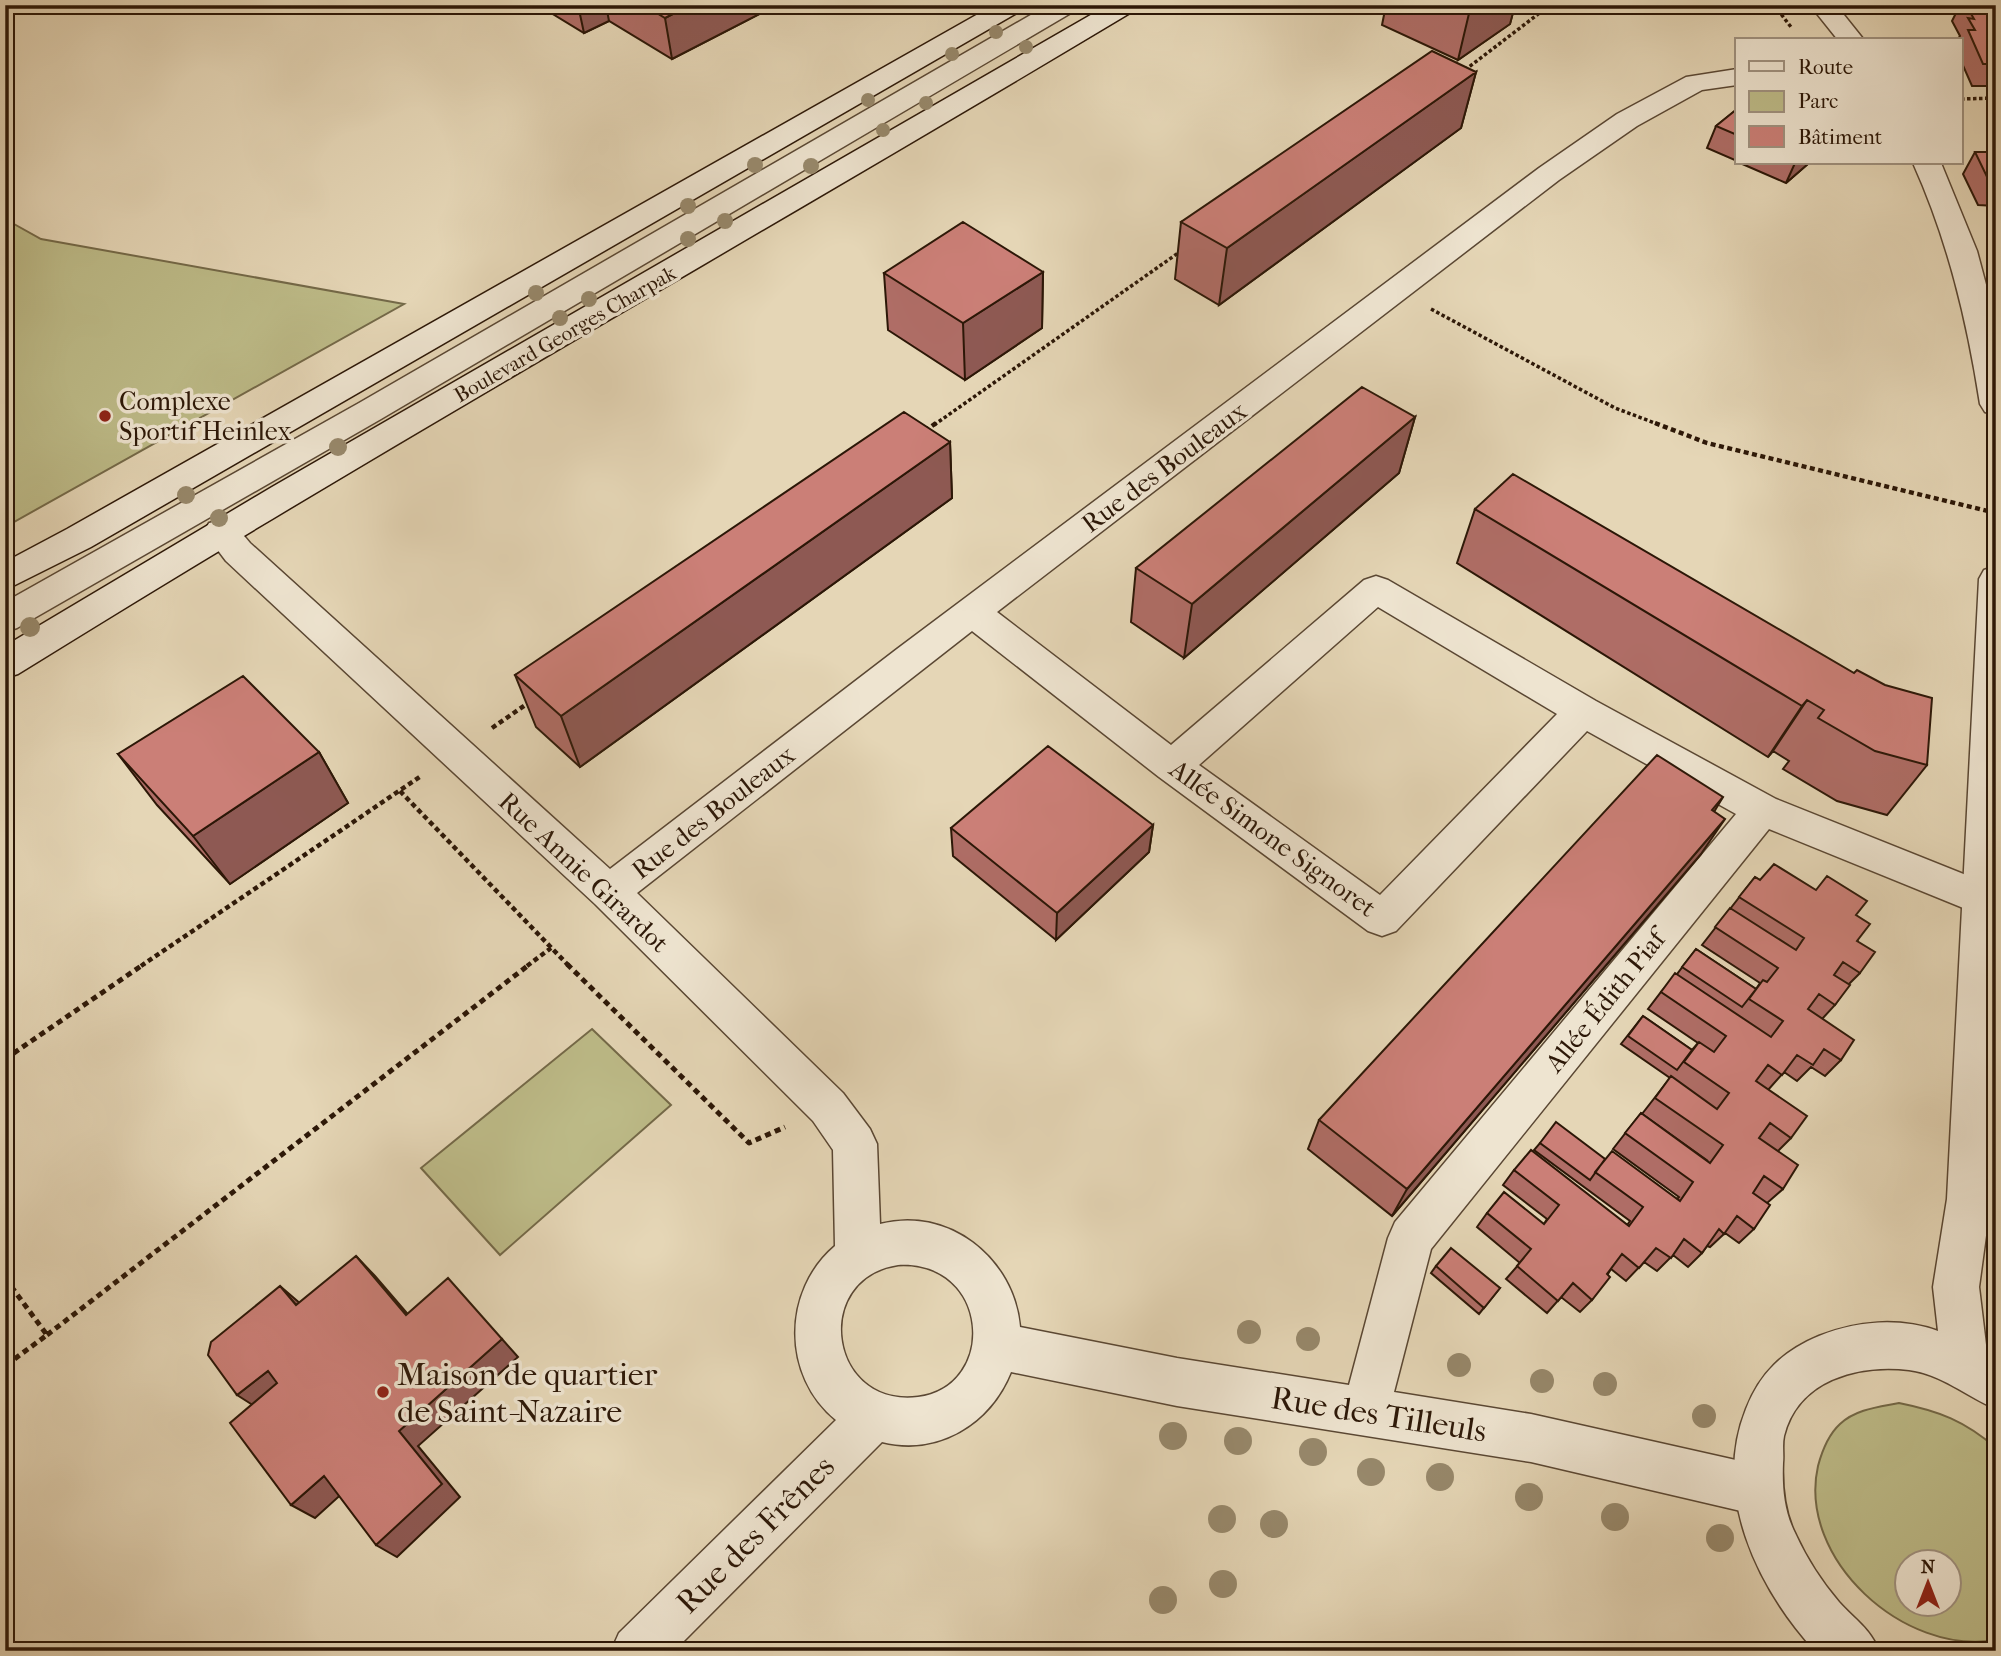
<svg xmlns="http://www.w3.org/2000/svg" width="2001" height="1656" font-family="'IM FELL French Canon',serif">
<style>
.green{fill:#bdbb88;stroke:#746948;stroke-width:2;fill-rule:evenodd}
.lines{fill:none;stroke-linecap:round;stroke-linejoin:round}
.minor-casing{stroke:#5a4733;stroke-width:3}
.tertiary-casing{stroke:#5a4733;stroke-width:3}
.secondary-casing{stroke:#2c1707;stroke-width:3}
.path-far2{stroke:#2c1707;stroke-width:3.5;stroke-dasharray:3.5 2.5;stroke-linecap:butt}
.path-far1{stroke:#2c1707;stroke-width:4.5;stroke-dasharray:5 3.5;stroke-linecap:butt}
.path{stroke:#2c1707;stroke-width:5;stroke-dasharray:6 4.5;stroke-linecap:butt}
.minor{fill:#eee4d0;fill-rule:evenodd}
.tertiary{fill:#eee4d0;fill-rule:evenodd}
.secondary{fill:#eee4d0;fill-rule:evenodd}
.tree{fill:#97886b}
.wall{fill:#af6d66;stroke:#2c1707;stroke-width:2}
.shaded-wall{fill:#8e5953;stroke:#2c1707;stroke-width:2}
.building{fill:#cb7f77;stroke:#2c1707;stroke-width:2}
.poi-dot{fill:#8f2418;stroke:#eee4d0;stroke-width:2.5}
.labels{text-anchor:middle;stroke-width:7;stroke-linejoin:round;paint-order:stroke}
.far-street-label{font-size:21px;fill:#2c1707;stroke:#eee4d0}
.poi-label{font-size:26px;fill:#2c1707;stroke:#eee4d0;text-anchor:start}
.street-label{font-size:26px;fill:#2c1707;stroke:#eee4d0}
.near-poi-label{font-size:32px;fill:#2c1707;stroke:#eee4d0;text-anchor:start}
.near-street-label{font-size:32px;fill:#2c1707;stroke:#eee4d0}
</style>
<rect width="100%" height="100%" fill="#e5d6b6"/>
<filter id="stains"><feTurbulence type="fractalNoise" baseFrequency=".00286" numOctaves="4"/><feColorMatrix values="0 0 0 0 .2 0 0 0 0 .09 0 0 0 0 .02 0 0 0 .5 -.17"/></filter>
<radialGradient id="worn" r=".72"><stop offset=".6" stop-color="#630" stop-opacity="0"/><stop offset="1" stop-color="#630" stop-opacity=".3"/></radialGradient>
<path class="green" d="M5,219L41,239L404,304L5,527Z
M592,1029L671,1105L500,1255L421,1168Z
M1899,1403C1939,1411 1965,1421 1996,1448V1640C1904,1656 1797,1559 1818,1466C1822,1451 1828,1435 1840,1424C1856,1409 1879,1407 1899,1403ZM1906,1562H1948V1604H1906Z"/>
<g class="lines">
<g class="minor-casing">
<path id="minor" d="M1737,69V85L1702,90L1637,126L1559,180L997,612L1171,745L1364,580L1376,576L1388,580L1596,701L1776,799L1996,887V911L1983,916L1769,829L1431,1249L1394,1392L1531,1414L1758,1465L1775,1473L1783,1490L1775,1507L1758,1515L1531,1462L1177,1406L1011,1372C990,1424 938,1456 882,1442L674,1651H611L619,1633L836,1420C782,1376 782,1291 835,1246L833,1150L813,1121L595,904L226,561L204,532L209,523C232,516 236,527 250,543L610,869L897,649L1539,168L1617,114L1686,77ZM1378,607L1557,714L1380,895L1199,765ZM972,631L1159,777L1368,931L1382,936L1396,931L1587,731L1736,814L1395,1222L1388,1238L1349,1385L1177,1358L1020,1327C1014,1258 948,1206 880,1224L877,1144L870,1129L843,1093L637,893ZM898,1265C991,1260 998,1387 918,1397C828,1408 811,1278 898,1265Z"/>
</g>
<g class="tertiary-casing">
<path id="tertiary" d="M1048,5H1079L1076,10L381,419L17,628L5,632V602L359,403Z
M1810,5H1836L1864,40H1838Z
M1913,163H1941L1977,251L1996,322V415L1985,412L1980,404C1967,320 1948,241 1913,163Z
M1996,566V1073L1991,1199L1979,1287L1987,1353L1996,1358V1409C1966,1396 1941,1374 1909,1370C1858,1364 1798,1380 1784,1436C1782,1445 1784,1454 1783,1463C1782,1488 1784,1512 1796,1535C1807,1559 1822,1582 1839,1602C1855,1620 1870,1628 1879,1651H1815C1757,1587 1712,1494 1746,1409C1760,1373 1783,1351 1819,1336C1856,1321 1899,1317 1938,1331L1933,1287L1947,1199L1979,579L1984,570Z"/>
</g>
<g class="secondary-casing">
<path id="secondary" d="M994,5H1025L1022,10L91,547L5,590V562L67,529Z
M1108,5H1138L1135,10C763,233 386,445 18,674L5,678V646L272,487Z"/>
</g>
<path class="path-far2" d="M1774,5L1791,27
M1465,70L1550,5
M1961,99L1996,98
M1431,309L1615,408L1660,425
M934,425L1181,251"/>
<path class="path-far1" d="M1655,423L1707,443L1996,513
M925,431L936,423
M492,728L531,701
M400,791L569,966
M141,966L421,776
M527,966L551,948"/>
<path class="path" d="M567,964L749,1143L785,1127
M5,1059L144,964
M5,1278L47,1335L5,1366
M47,1335L530,964"/>
<use href="#minor" class="minor"/>
<use href="#tertiary" class="tertiary"/>
<use href="#secondary" class="secondary"/>
</g>
<g class="tree">
<circle cx="996" cy="32" r="7"/>
<circle cx="1026" cy="47" r="7"/>
<circle cx="952" cy="54" r="7"/>
<circle cx="868" cy="100" r="7"/>
<circle cx="926" cy="103" r="7"/>
<circle cx="883" cy="130" r="7"/>
<circle cx="755" cy="165" r="8"/>
<circle cx="811" cy="166" r="8"/>
<circle cx="688" cy="206" r="8"/>
<circle cx="725" cy="221" r="8"/>
<circle cx="688" cy="239" r="8"/>
<circle cx="536" cy="293" r="8"/>
<circle cx="589" cy="299" r="8"/>
<circle cx="560" cy="318" r="8"/>
<circle cx="338" cy="447" r="9"/>
<circle cx="186" cy="495" r="9"/>
<circle cx="219" cy="518" r="9"/>
<circle cx="30" cy="627" r="10"/>
<circle cx="1249" cy="1332" r="12"/>
<circle cx="1308" cy="1339" r="12"/>
<circle cx="1459" cy="1365" r="12"/>
<circle cx="1542" cy="1381" r="12"/>
<circle cx="1605" cy="1384" r="12"/>
<circle cx="1704" cy="1416" r="12"/>
<circle cx="1173" cy="1436" r="14"/>
<circle cx="1238" cy="1441" r="14"/>
<circle cx="1313" cy="1452" r="14"/>
<circle cx="1371" cy="1472" r="14"/>
<circle cx="1440" cy="1477" r="14"/>
<circle cx="1529" cy="1497" r="14"/>
<circle cx="1615" cy="1517" r="14"/>
<circle cx="1222" cy="1519" r="14"/>
<circle cx="1274" cy="1524" r="14"/>
<circle cx="1720" cy="1538" r="14"/>
<circle cx="1223" cy="1584" r="14"/>
<circle cx="1163" cy="1600" r="14"/>
</g>
<path class="wall" d="M538,5H777L672,59L609,21L584,33Z
M1386,5H1515L1510,24L1458,60L1382,25Z
M1960,5H1996V86H1972L1961,61V40H1957L1960,36L1952,21Z
M1476,72L1461,128L1219,305L1175,279L1181,222Z
M1737,109V161L1707,148L1716,126Z
M1975,152H1996V206L1978,205L1963,174Z
M1740,163H1809L1786,183Z
M1043,272L1042,328L965,380L888,330L884,273Z
M1415,417L1399,473L1184,658L1131,622L1136,568Z
M950,442L952,498L580,767L536,727L515,675Z
M1475,509L1927,765L1887,815L1837,801L1783,769L1789,761L1773,751L1768,757L1457,563Z
M319,752L348,803L230,884L157,805L118,754Z
M1723,797L1714,812L1701,854L1392,1216L1308,1149L1319,1120Z
M1153,825L1149,852L1056,940L953,856L951,828Z
M1755,877L1760,880L1856,915L1860,973L1849,984L1835,1005L1822,1019L1841,1060L1825,1076L1811,1067L1797,1081L1784,1072L1768,1090L1791,1138L1778,1151L1783,1189L1767,1203L1754,1229L1739,1243L1725,1233L1710,1247L1707,1246L1702,1253L1688,1267L1673,1255L1657,1271L1644,1262L1626,1281L1611,1269L1592,1300L1580,1312L1561,1297L1547,1313L1506,1279L1520,1263L1477,1227L1487,1213L1544,1224L1547,1219L1503,1185L1514,1170L1627,1225L1630,1221L1534,1150L1540,1143L1605,1159L1677,1199L1679,1197L1613,1149L1641,1113L1708,1161L1642,1114L1670,1078L1621,1044L1643,1016L1692,1050L1698,1043L1648,1009L1661,992L1677,974L1696,949L1756,989L1760,983L1702,945Z
M1436,1266L1500,1288L1479,1314L1431,1273Z"/>
<path class="shaded-wall" d="M578,5H606L609,21L584,33Z
M690,5H777L672,59L665,18Z
M1471,5H1515L1510,24L1458,60Z
M1476,72L1461,128L1219,305L1227,248Z
M1795,163H1809L1786,183Z
M1043,272L1042,328L965,380L963,323Z
M1415,417L1399,473L1184,658L1192,604Z
M950,442L952,498L580,767L561,716Z
M1807,700L1773,751L1768,757L1802,706Z
M319,752L348,803L230,884L193,836Z
M1725,819L1701,854L1392,1216L1407,1189Z
M1153,825L1149,852L1056,940L1057,913Z
M356,1256L375,1276L424,1333L406,1315Z
M280,1286L302,1305H296Z
M502,1339L518,1357L418,1446L460,1497L397,1557L376,1545L399,1431Z
M268,1371L291,1387L262,1411L237,1395Z
M324,1476L346,1490L315,1518L291,1505Z"/>
<path class="building" d="M644,5H690L665,18Z
M1966,5H1996V64H1983L1968,30H1975L1968,18L1974,19Z
M1432,51L1476,72L1227,248L1181,222Z
M1737,109V135L1716,126Z
M1975,152H1996V183H1990Z
M963,222L1043,272L963,323L884,273Z
M1362,387L1415,417L1192,604L1136,568Z
M904,412L950,442L561,716L515,675Z
M1513,474L1854,673L1857,670L1885,685L1932,698L1927,765L1875,751L1818,718L1824,710L1807,700L1802,706L1475,509Z
M243,676L319,752L193,836L118,754Z
M1048,746L1153,825L1057,913L951,828Z
M1657,755L1723,797L1712,810L1725,819L1407,1189L1319,1120Z
M1774,864L1816,890L1827,876L1867,901L1856,915L1870,924L1857,941L1875,952L1860,973L1843,962L1834,975L1850,985L1835,1005L1819,994L1808,1009L1854,1040L1841,1060L1824,1049L1813,1065L1797,1055L1782,1075L1768,1065L1756,1081L1807,1116L1791,1138L1770,1123L1759,1138L1798,1165L1783,1189L1764,1176L1753,1193L1770,1205L1754,1229L1737,1216L1724,1234L1719,1229L1702,1253L1684,1239L1671,1258L1656,1248L1639,1268L1622,1254L1607,1274L1610,1277L1592,1300L1573,1283L1558,1301L1517,1266L1531,1249L1487,1213L1504,1192L1544,1224L1559,1205L1514,1170L1531,1150L1629,1226L1643,1207L1595,1172L1612,1151L1680,1201L1693,1182L1625,1133L1641,1113L1710,1163L1723,1145L1655,1098L1671,1076L1717,1109L1729,1093L1684,1062L1699,1042L1714,1052L1726,1036L1661,992L1675,973L1771,1037L1783,1021L1749,999L1763,980L1767,982L1778,968L1715,927L1730,908L1796,950L1804,938L1739,897L1755,877L1760,880Z
M1696,949L1756,989L1742,1007L1682,967Z
M1643,1016L1692,1050L1677,1070L1628,1036Z
M1556,1122L1605,1159L1590,1180L1540,1143Z
M1451,1248L1500,1288L1484,1308L1436,1266Z
M356,1256L406,1315L448,1278L502,1339L399,1431L442,1484L376,1545L324,1476L291,1505L230,1423L277,1383L268,1371L237,1395L208,1355L211,1342L280,1286L296,1305Z
M831,1645L836,1651H826Z"/>
<g class="poi-dot">
<circle cx="105" cy="416" r="7"/>
<circle cx="383" cy="1392" r="7"/>
</g>
<g class="labels">
<g class="far-street-label">
<text transform="translate(565 334) rotate(-30)" y="7">Boulevard Georges Charpak</text>
</g>
<g class="poi-label">
<text x="119" y="410">Complexe<tspan x="119" dy="30">Sportif Heinlex</tspan></text>
</g>
<g class="street-label">
<text transform="translate(1164 467) rotate(-37)" y="9">Rue des Bouleaux</text>
<text transform="translate(713 812) rotate(-38)" y="9">Rue des Bouleaux</text>
<text transform="translate(1273 838) rotate(36)" y="9">Allée Simone Signoret</text>
<text transform="translate(584 872) rotate(43)" y="9">Rue Annie Girardot</text>
<text transform="translate(1605 1001) rotate(-51)" y="9">Allée Édith Piaf</text>
</g>
<g class="near-poi-label">
<text x="397" y="1385">Maison de quartier<tspan x="397" dy="37">de Saint-Nazaire</tspan></text>
</g>
<g class="near-street-label">
<text transform="translate(1379 1414) rotate(9)" y="11">Rue des Tilleuls</text>
<text transform="translate(755 1534) rotate(-45)" y="11">Rue des Frênes</text>
</g>
</g>
<rect width="2001" height="1656" fill="none" stroke="#e5d6b6" stroke-width="28"/>
<rect x="7" y="7" width="1987" height="1642" fill="none" stroke="#2c1707" stroke-width="3.5"/>
<rect x="14" y="14" width="1973" height="1628" fill="none" stroke="#2c1707" stroke-width="2"/>
<rect x="1735" y="38" width="228" height="126" fill="#eee4d0" stroke="#a09280" stroke-width="2"/>
<rect x="1749" y="61" width="35" height="10" fill="#eee4d0" stroke="#a09280" stroke-width="2"/>
<text x="1798" y="74" font-size="21" fill="#2c1707">Route</text>
<rect x="1749" y="91" width="35" height="21" fill="#bdbb88" stroke="#a09280" stroke-width="2"/>
<text x="1798" y="108" font-size="21" fill="#2c1707">Parc</text>
<rect x="1749" y="126" width="35" height="21" fill="#cb7f77" stroke="#a09280" stroke-width="2"/>
<text x="1798" y="144" font-size="21" fill="#2c1707">Bâtiment</text>
<g transform="translate(1928 1583)"><circle r="33" fill="#eee4d0" stroke="#a09280" stroke-width="2"/>
<path d="M0-5L12 26L0 18L-12 26Z" fill="#8f2418"/>
<text y="-10" font-size="19" font-weight="bold" text-anchor="middle" fill="#2c1707">N</text>
</g>
<rect width="100%" height="100%" filter="url(#stains)"/>
<rect width="100%" height="100%" fill="url(#worn)"/>
</svg>
